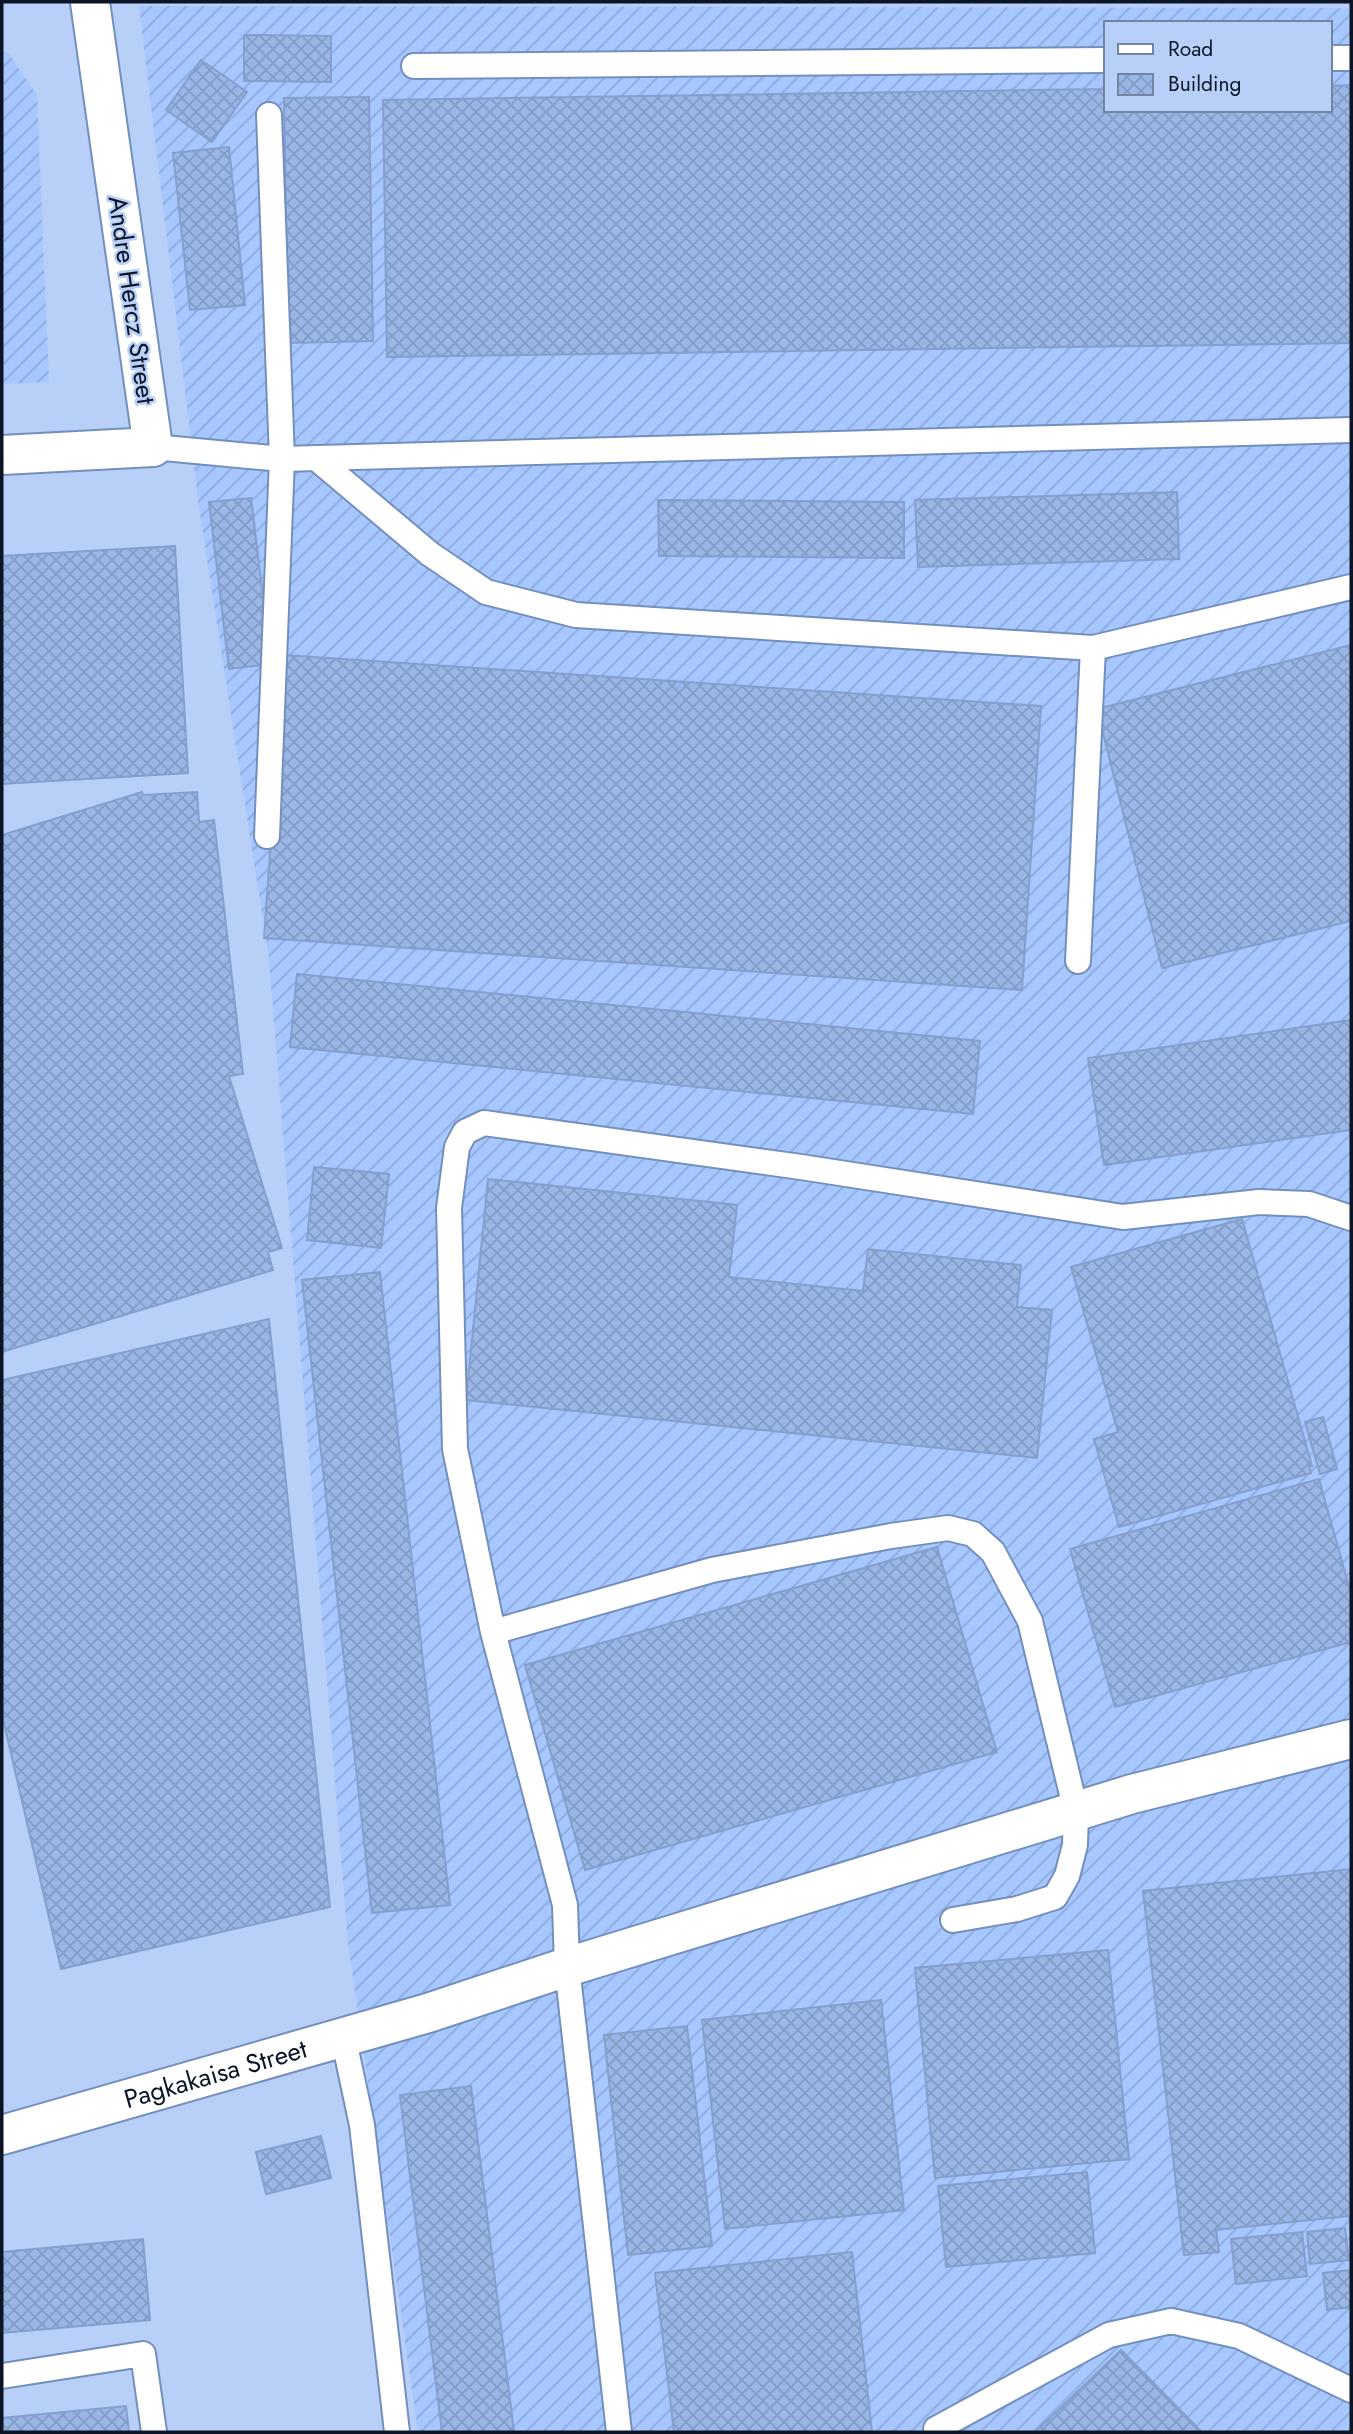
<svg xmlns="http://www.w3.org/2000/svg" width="1353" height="2434" font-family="Jost,sans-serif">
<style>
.industrial{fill:url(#industrial-furrows);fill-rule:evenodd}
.building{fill:url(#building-cross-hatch);stroke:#849fce;stroke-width:2}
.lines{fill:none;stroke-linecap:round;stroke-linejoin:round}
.lane-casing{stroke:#748fbe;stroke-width:28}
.street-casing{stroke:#748fbe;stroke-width:42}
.lane{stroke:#fff;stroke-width:24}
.street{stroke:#fff;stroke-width:38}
.labels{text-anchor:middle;stroke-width:5;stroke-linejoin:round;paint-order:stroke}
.street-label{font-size:26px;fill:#0b1526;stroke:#b8cff7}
</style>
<defs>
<pattern id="industrial-furrows" width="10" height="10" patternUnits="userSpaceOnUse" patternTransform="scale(1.75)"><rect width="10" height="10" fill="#a6c7ff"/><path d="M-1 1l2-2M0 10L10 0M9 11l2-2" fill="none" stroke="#8eaada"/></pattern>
<pattern id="building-cross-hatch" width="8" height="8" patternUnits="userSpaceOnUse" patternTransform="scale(1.75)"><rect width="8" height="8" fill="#99b6e6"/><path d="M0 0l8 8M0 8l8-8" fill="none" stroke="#829cc5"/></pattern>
</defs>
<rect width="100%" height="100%" fill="#b8cff7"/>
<path class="industrial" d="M139,6L1351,8V2432H418L348,1943L269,959L199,507ZM1106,23H1330V110H1106Z
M2,50L9,54L37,95L49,382L2,384Z"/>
<path class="building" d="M244,35L331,36V82L244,81Z
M201,60L247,92L212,142L166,110Z
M1351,85V343L387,357L383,100L1106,89V110H1330V86Z
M369,97L373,341L288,343L284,98Z
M229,147L245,305L190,310L173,153Z
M1177,492L1179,559L918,567L915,500Z
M251,498L271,664L229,669L209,502Z
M658,500L904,502V558L659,556Z
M175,546L188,773L2,784V556Z
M1351,645V921L1162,968L1097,709Z
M284,655L1041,706L1022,990L264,938Z
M142,792L143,795L197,792L199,822L214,820L243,1074L229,1076L282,1248L268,1252L273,1270L2,1352V835Z
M297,974L980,1041L973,1114L290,1047Z
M1351,1020V1130L1104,1165L1088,1058Z
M314,1167L389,1174L381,1248L307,1240Z
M488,1179L737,1205L729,1277L863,1291L868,1249L1021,1265L1017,1307L1052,1310L1037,1458L466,1400Z
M1242,1219L1312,1466H1309L1311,1473L1119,1527L1094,1439L1118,1432L1071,1267Z
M380,1272L450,1905L372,1913L302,1280Z
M269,1319L330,1907L61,1969L2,1715V1380Z
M1323,1417L1337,1469L1320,1474L1305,1422Z
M1319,1479L1351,1594V1642L1115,1707L1070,1549Z
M937,1547L997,1752L585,1870L525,1665Z
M1351,1869V2237L1349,2216L1216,2230L1219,2252L1184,2255L1143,1891Z
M1108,1950L1129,2159L935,2178L915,1968Z
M881,2000L904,2210L725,2229L702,2020Z
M687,2026L712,2246L628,2255L604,2035Z
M471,2086L514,2432H442L400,2095Z
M321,2136L331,2178L266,2194L256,2152Z
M1087,2172L1095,2253L946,2267L938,2186Z
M1345,2228L1349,2260L1310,2264L1307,2232Z
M1302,2232L1307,2276L1236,2284L1231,2239Z
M143,2239L150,2320L2,2333V2252Z
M852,2252L872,2432H674L655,2273Z
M1351,2270V2307L1327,2310L1323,2273Z
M1121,2350L1202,2432H1035Z
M126,2406L129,2432H2V2418Z"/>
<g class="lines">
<g class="lane-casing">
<path id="lane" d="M1330,58H1351
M414,66L1106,60
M153,447L282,459L1351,430
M316,458L430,554L486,592L576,615L1093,648L1351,587
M267,836L282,459L269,115
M1078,961L1093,648
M493,1632L712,1570L891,1536L948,1528L973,1534L993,1552L1030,1621L1076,1811L1075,1845L1067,1876L1055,1897L1017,1909L953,1920
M343,2036L362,2125L397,2432
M2,2376L143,2354L154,2432
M936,2429L1109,2335L1171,2321L1239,2336L1351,2390
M619,2432L567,1967L565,1905L493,1632L455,1449L449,1208L457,1147L465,1132L484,1123L801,1167L1123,1217L1259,1202L1309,1204L1351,1218"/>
</g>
<g class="street-casing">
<g id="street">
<path d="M2,455L153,447L90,2"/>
<path id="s1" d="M2,2135L428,2013L567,1967L1132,1794L1351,1739"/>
</g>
</g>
<use href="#lane" class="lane"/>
<use href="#street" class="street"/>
</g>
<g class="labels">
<g class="street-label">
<text transform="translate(132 300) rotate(82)" y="9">Andre Hercz Street</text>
<text dy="9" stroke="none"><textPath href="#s1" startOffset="222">Pagkakaisa Street</textPath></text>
</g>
</g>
<rect width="1353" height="2434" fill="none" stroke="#0b1526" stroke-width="7"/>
<rect x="1104" y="21" width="228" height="91" fill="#b8cff7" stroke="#7385a3" stroke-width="2"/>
<rect x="1118" y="44" width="35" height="10" fill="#ffffff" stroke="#7385a3" stroke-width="2"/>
<text x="1168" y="56" font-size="21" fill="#0b1526">Road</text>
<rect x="1118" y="74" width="35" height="21" fill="url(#building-cross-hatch)" stroke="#7385a3" stroke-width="2"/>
<text x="1168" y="91" font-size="21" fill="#0b1526">Building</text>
</svg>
